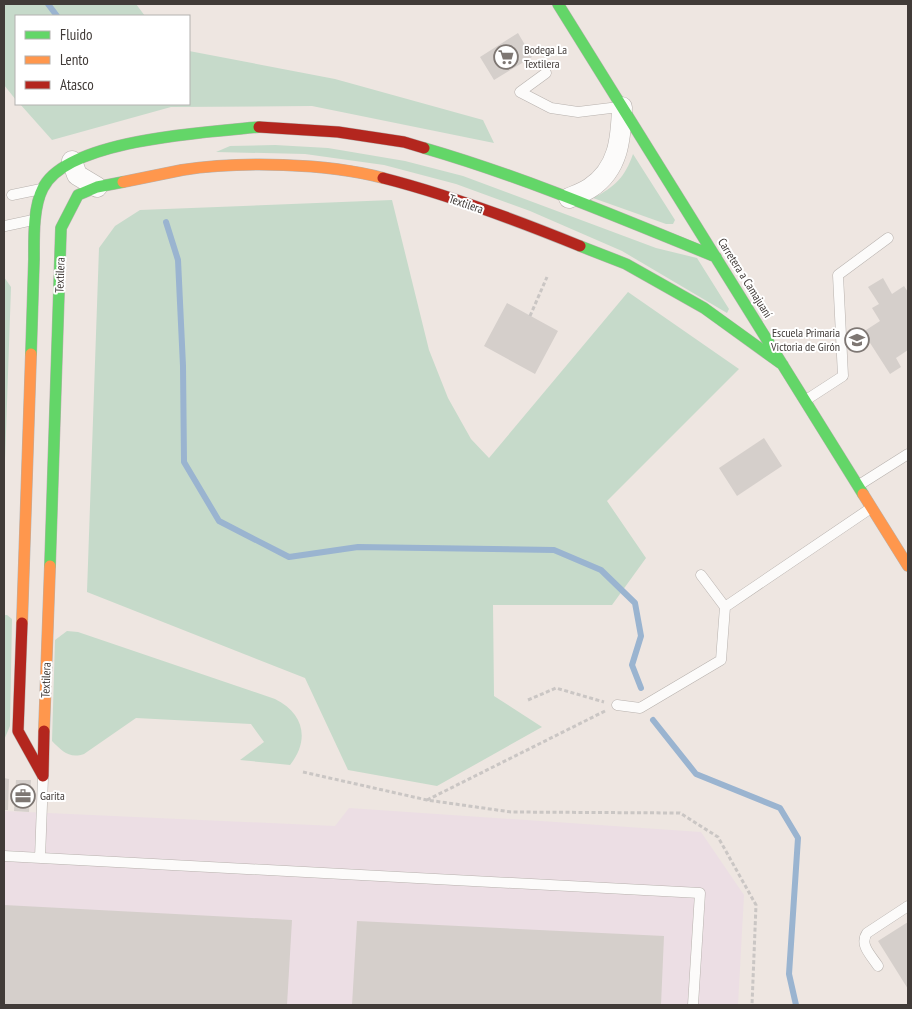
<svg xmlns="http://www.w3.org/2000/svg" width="912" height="1009" font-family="'PT Sans Narrow',sans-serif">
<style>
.industrial{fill:#ecdee4}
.green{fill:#c6daca}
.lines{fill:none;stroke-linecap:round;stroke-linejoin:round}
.stream{stroke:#9ab4d0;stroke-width:6}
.building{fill:#d5cfcb}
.lane-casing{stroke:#b7b1ad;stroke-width:11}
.street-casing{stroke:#b7b1ad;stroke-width:21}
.fast-casing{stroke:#b7b1ad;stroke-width:12}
.slow-casing{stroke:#b7b1ad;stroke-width:12}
.jam-casing{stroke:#b7b1ad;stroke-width:12}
.path{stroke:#cac6c4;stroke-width:3;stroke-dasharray:4 2.5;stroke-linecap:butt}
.lane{stroke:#fcfbfa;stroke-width:10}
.street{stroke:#fcfbfa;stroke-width:20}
.fast{stroke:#63d668;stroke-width:11}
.slow{stroke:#ff974d;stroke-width:11}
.jam{stroke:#b3261e;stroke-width:11}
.labels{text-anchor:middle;stroke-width:4;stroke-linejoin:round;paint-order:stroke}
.poi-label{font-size:12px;fill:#413b38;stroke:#fff;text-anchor:start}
.street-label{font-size:12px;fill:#413b38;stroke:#fff}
</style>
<rect width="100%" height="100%" fill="#eee6e1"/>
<path class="industrial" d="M349,808L701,832L744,895L738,1005H4V811L335,826Z"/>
<path class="green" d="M4,4H136L145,16H16V100L4,85Z
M189,51L335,79L483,120L494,143L312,106L171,107L52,140L20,104H189Z
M275,145L328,148L405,161L463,176L656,248L697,258L729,309L727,313L622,251L530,211L456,184L384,165L305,154L216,152L230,146Z
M633,154L675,220L673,224H666L593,198C615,187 625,177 633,154Z
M392,200L429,350L448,398L471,439L489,458L628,292L739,369L607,501L646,558L612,605H493L494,696L542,727L437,786L348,770L305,678L87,592L99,248L115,226L140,210Z
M4,277L11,287L4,490Z
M4,615H7L12,619L10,726L4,740Z
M67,631L78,632L275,699C304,713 310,740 290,765L240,760L264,742L251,724L136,718L84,754C69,759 62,751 52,741L55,640Z"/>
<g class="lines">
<path class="stream" d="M48,4L57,16
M166,222L178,260L183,366L184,462L219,521L289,557L358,547L554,550L601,570L635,603L641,636L632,665L641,688
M653,720L696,774L780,808L798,838L789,974L796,1005"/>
</g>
<path class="building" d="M518,33L532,57L494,80L480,57Z
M883,278L892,294L904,286L908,292V350L896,358L901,367L890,374L863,332L880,321L872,308L879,304L868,287Z
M507,303L558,331L535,374L484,346Z
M764,438L782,466L737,496L719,468Z
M4,778L9,779L8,810H4Z
M16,780H31L29,812L14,811Z
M4,905L292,920L287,1005H4Z
M357,921L664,936L661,1005H352Z
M908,922V989L878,941Z"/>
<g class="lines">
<g class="lane-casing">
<path id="lane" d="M546,73L520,92L551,108L578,112L619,107
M12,195L41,189
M5,226L33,220
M806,400L843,376L838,275L888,238
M859,485L908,454
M725,607L871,508
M617,705L640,708L721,660L725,607L701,575
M4,856L700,893L693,1005
M40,858L43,777
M878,966C871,955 859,945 867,933L908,906"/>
</g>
<g class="street-casing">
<path id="street" d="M72,161L77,175L97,187
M569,198C576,195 584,192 590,188C619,169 621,138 622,107"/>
</g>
<g class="fast-casing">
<path id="fast" d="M558,4L863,494
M424,148C524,177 620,218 716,257
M580,246L626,264L704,308L783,365
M31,354C32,322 33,291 34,259C34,238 33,207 43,188C67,139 209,132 259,127
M50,566L61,228L78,195L97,187L123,182"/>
</g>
<g class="slow-casing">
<path id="slow" d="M123,182C143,178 162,174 182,170C240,161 327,163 383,178
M863,494L908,566
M22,623L31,354
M44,731L50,566"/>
</g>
<g class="jam-casing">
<path id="jam" d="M259,127L338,132L404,142L424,148
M383,178C450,195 516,220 580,246
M22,623L18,731L43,776L44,731"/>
</g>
<path class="path" d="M530,316L547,277
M528,700L556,688L604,702
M303,772L427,800L511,812L680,813L718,837L756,905L752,1005
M427,800L605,711"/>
<use href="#lane" class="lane"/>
<use href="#street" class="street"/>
<use href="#fast" class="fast"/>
<use href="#slow" class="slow"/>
<use href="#jam" class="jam"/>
</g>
<defs>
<g id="supermarket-ring" transform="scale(1.25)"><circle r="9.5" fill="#fff" stroke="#7e7773" stroke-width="1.5"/><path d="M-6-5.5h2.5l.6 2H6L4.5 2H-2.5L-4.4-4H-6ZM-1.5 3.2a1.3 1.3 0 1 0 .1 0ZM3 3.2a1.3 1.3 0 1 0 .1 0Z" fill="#7e7773"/></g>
<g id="school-ring" transform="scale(1.25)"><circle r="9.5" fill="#fff" stroke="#7e7773" stroke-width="1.5"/><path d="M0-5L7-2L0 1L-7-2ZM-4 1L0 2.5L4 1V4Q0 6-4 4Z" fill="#7e7773"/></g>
<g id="office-ring" transform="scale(1.25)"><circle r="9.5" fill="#fff" stroke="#7e7773" stroke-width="1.5"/><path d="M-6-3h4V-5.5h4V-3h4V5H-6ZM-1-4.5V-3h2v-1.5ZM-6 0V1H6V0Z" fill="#7e7773"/></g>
</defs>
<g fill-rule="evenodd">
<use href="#supermarket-ring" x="506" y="57"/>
<use href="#school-ring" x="857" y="340"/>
<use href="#office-ring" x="23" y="796"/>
</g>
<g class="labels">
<g class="poi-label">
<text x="524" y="54">Bodega La<tspan x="524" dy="14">Textilera</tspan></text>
<text x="840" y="337" text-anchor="end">Escuela Primaria<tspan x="840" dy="14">Victoria de Girón</tspan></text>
<text x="40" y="800">Garita</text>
</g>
<g class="street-label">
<text transform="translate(466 204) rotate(19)" y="4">Textilera</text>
<text transform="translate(60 275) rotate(-88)" y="4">Textilera</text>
<text transform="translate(745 278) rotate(58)" y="4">Carretera a Camajuaní</text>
<text transform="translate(46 680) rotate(-88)" y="4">Textilera</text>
</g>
</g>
<rect width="912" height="1009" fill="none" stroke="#413b38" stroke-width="10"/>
<rect x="15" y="15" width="175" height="90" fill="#ffffff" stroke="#b3b1af"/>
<rect x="25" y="31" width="25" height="8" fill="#63d668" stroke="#b3b1af"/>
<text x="60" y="40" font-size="15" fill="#413b38">Fluido</text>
<rect x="25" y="56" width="25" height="8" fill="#ff974d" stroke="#b3b1af"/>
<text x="60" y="65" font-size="15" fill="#413b38">Lento</text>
<rect x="25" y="81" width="25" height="8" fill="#b3261e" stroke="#b3b1af"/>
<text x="60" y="90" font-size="15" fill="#413b38">Atasco</text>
</svg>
